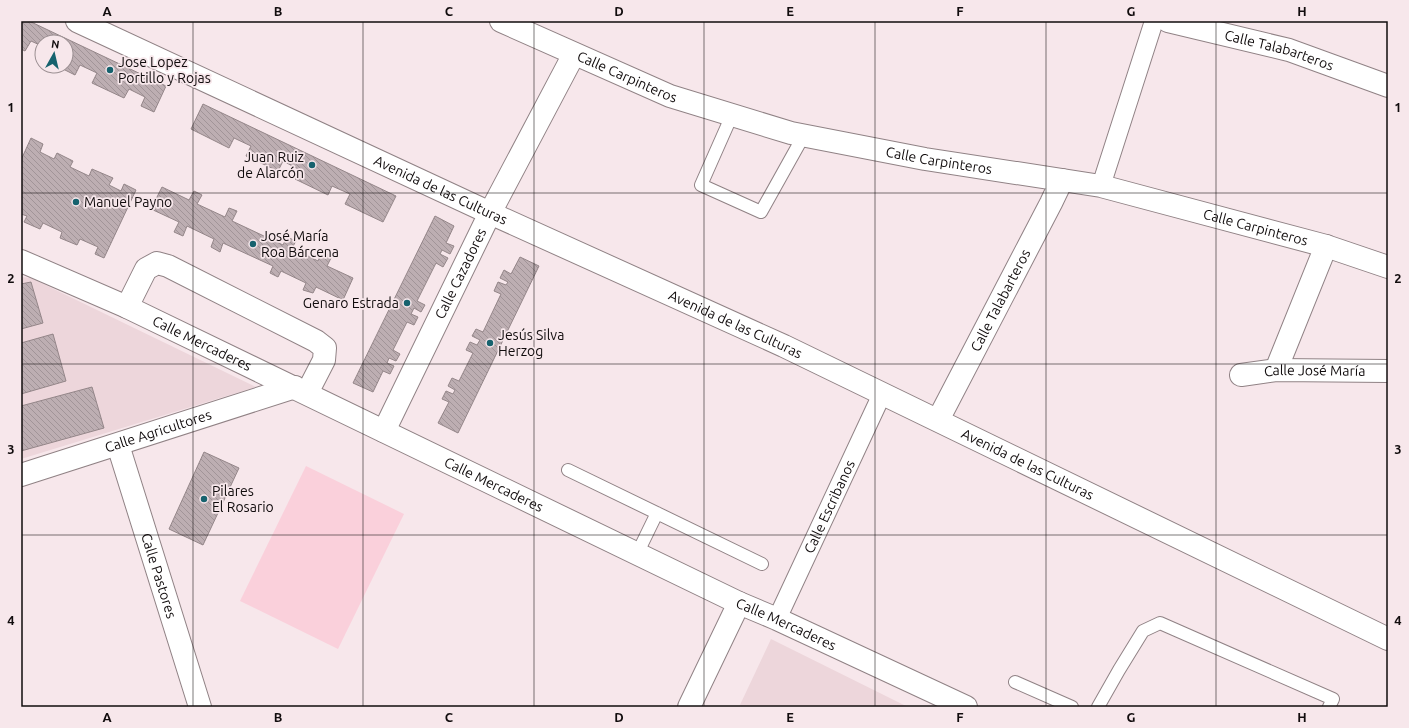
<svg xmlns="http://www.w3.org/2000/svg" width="1409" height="728" font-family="Ubuntu,sans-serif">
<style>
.built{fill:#edd6db}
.green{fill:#fad0db}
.building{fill:url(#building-back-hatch);stroke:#948689}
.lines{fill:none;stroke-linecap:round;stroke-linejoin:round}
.service-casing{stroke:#908285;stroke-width:14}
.pedestrian-casing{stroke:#908285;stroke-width:20}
.minor-casing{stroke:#908285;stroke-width:24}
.service{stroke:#fff;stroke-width:12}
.pedestrian{stroke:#fff;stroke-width:18}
.minor{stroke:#fff;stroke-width:22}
.grid{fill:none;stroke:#110c0d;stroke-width:1;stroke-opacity:0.55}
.poi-dot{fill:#16626e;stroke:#f7e7eb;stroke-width:1.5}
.labels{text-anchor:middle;stroke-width:3.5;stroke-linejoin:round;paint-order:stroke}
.street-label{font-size:14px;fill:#110c0d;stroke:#f7e7eb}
.poi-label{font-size:14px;fill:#110c0d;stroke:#f7e7eb;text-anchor:start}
.neatline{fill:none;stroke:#110c0d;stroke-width:1.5}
.grid-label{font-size:13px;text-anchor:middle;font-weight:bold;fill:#110c0d}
</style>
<defs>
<pattern id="building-back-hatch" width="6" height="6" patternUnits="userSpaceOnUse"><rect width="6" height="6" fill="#bdaeb2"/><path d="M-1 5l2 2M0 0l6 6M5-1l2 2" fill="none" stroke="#a19498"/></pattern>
</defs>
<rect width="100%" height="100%" fill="#f7e7eb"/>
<path class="built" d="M21,277L31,278L256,387L21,459Z
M771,639L908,707H739Z"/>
<path class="green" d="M306,466L404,514L338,649L240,601Z"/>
<path class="building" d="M21,21H29L166,86L154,112L141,106L145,97L129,89L124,98L92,83L97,73L80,65L75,75L57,66H66V42H42V46L31,41L25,51L21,49Z
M203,104L396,196L383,222L345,204L350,194L332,186L328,195L295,179L300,170L283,161L278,171L246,156L251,146L234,138L229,148L191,129Z
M31,138L43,144L40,152L54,159L57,153L73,161L70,167L89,176L92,169L113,178L109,185L121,191L124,184L136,190L104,258L95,254L98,247L80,239L77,245L60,238L62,232L43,223L40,229L24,222L27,216L21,214V160Z
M162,187L189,200L194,191L202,195L197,204L225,217L229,208L237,211L232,221L283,245L287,237L296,241L292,248L318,261L322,252L332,256L327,266L353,278L343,300L316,287L313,293L303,290L306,283L281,271L278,277L270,273L273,266L223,243L220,252L211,247L214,239L187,226L183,236L174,232L179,222L151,209Z
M435,216L454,226L446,243L454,246L450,254L442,250L440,254L448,258L443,267L436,263L417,301L425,305L421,312L414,308L411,314L418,317L414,325L407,322L393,350L400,354L396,361L389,358L387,363L394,366L390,374L383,371L373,392L353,383Z
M520,257L539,266L458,433L438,423L449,402L442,399L446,391L453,394L455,390L448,386L452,378L459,381L473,353L466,350L470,342L477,345L480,340L472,336L476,329L483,332L501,294L494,291L498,282L506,285L508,282L500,278L504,270L511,274Z
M31,282L43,323L21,329V284Z
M53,334L66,381L21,394V343Z
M92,387L104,428L21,451V406Z
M204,452L239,468L203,545L169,529Z"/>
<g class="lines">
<g class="service-casing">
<path id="service" d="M732,115L701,185L761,212L804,135
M568,470L762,564
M637,554L657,513
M1015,682L1072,707
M1098,707L1119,670L1143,631L1160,623L1333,699L1329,707"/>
</g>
<g class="pedestrian-casing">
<g id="pedestrian">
<path d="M1101,186L1154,21"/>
<path id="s1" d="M777,619L882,394"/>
</g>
</g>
<g class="minor-casing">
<g id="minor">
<path id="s2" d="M77,21L490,213L784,346L1388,639"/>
<path id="s3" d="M501,21L670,96L791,133L925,159L1101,186L1326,246L1388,267"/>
<path id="s4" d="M1168,21L1289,50L1388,86"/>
<path id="s5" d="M21,261L127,307L739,603L777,619L966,707"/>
<path d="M127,307L146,269L157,263L168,266L316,341L325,348L324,360L307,393"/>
<path d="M1276,370L1326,246"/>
<path id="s6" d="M1241,375L1276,370L1388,371"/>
<path id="s7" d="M938,420L1051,203L1062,180"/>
<path id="s8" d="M384,431L490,213L574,54"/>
<path id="s9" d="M118,445L200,707"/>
<path id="s10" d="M21,475L295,387"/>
<path d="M689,707L739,603"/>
</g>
</g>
<use href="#service" class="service"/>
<use href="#pedestrian" class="pedestrian"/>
<use href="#minor" class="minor"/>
</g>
<path class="grid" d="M193,21V707M363,21V707M534,21V707M704,21V707M875,21V707M1046,21V707M1216,21V707M21,193H1388M21,364H1388M21,535H1388"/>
<g class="poi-dot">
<circle cx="110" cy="70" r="4"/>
<circle cx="312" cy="165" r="4"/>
<circle cx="76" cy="202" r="4"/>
<circle cx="253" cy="244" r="4"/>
<circle cx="407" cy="303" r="4"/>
<circle cx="490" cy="343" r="4"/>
<circle cx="204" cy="499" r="4"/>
</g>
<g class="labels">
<g class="street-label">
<text dy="5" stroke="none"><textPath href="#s4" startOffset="115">Calle Talabarteros</textPath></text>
<text dy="5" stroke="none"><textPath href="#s3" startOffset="138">Calle Carpinteros</textPath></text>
<text dy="5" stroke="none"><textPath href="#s3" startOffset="462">Calle Carpinteros</textPath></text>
<text dy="5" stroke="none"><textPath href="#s2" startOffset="401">Avenida de las Culturas</textPath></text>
<text dy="5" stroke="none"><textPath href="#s3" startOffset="786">Calle Carpinteros</textPath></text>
<text dy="5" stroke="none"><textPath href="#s8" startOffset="175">Calle Cazadores</textPath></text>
<text dy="5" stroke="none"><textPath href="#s7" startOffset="135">Calle Talabarteros</textPath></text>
<text dy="5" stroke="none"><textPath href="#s2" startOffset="725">Avenida de las Culturas</textPath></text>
<text dy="5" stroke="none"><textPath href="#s5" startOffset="199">Calle Mercaderes</textPath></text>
<text dy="5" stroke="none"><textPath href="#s6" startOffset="74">Calle José María</textPath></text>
<text dy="5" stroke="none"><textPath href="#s10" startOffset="144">Calle Agricultores</textPath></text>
<text dy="5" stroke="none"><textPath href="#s2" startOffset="1049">Avenida de las Culturas</textPath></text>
<text dy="5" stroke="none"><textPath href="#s5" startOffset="523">Calle Mercaderes</textPath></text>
<text dy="5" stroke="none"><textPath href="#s1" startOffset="124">Calle Escribanos</textPath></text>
<text dy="5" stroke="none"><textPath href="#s9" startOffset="137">Calle Pastores</textPath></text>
<text dy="5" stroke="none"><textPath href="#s5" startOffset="847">Calle Mercaderes</textPath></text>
</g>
<g class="poi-label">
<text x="118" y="67">Jose Lopez<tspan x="118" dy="16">Portillo y Rojas</tspan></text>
<text x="304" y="162" text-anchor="end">Juan Ruiz<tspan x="304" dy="16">de Alarcón</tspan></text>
<text x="84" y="207">Manuel Payno</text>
<text x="261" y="241">José María<tspan x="261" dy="16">Roa Bárcena</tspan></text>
<text x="399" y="308" text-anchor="end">Genaro Estrada</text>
<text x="498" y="340">Jesús Silva<tspan x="498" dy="16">Herzog</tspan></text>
<text x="212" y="496">Pilares<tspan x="212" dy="16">El Rosario</tspan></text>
</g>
</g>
<rect width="1409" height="728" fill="none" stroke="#f7e7eb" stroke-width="44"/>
<g transform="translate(54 54) rotate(8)"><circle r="19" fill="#f7e7eb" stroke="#9b8f92"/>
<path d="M0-3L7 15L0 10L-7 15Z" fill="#16626e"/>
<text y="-6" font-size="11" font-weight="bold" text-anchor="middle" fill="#110c0d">N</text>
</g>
<rect x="22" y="22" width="1365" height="684" class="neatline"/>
<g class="grid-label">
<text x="107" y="16">A</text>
<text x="278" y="16">B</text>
<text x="449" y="16">C</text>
<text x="619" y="16">D</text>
<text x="790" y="16">E</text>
<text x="960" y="16">F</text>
<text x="1131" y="16">G</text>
<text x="1302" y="16">H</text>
<text x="11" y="112">1</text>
<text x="1398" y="112">1</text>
<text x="11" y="283">2</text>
<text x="1398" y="283">2</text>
<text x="11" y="454">3</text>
<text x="1398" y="454">3</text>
<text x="11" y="625">4</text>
<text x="1398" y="625">4</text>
<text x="107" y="722">A</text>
<text x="278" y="722">B</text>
<text x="449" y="722">C</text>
<text x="619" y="722">D</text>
<text x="790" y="722">E</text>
<text x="960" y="722">F</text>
<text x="1131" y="722">G</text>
<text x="1302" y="722">H</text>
</g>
</svg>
